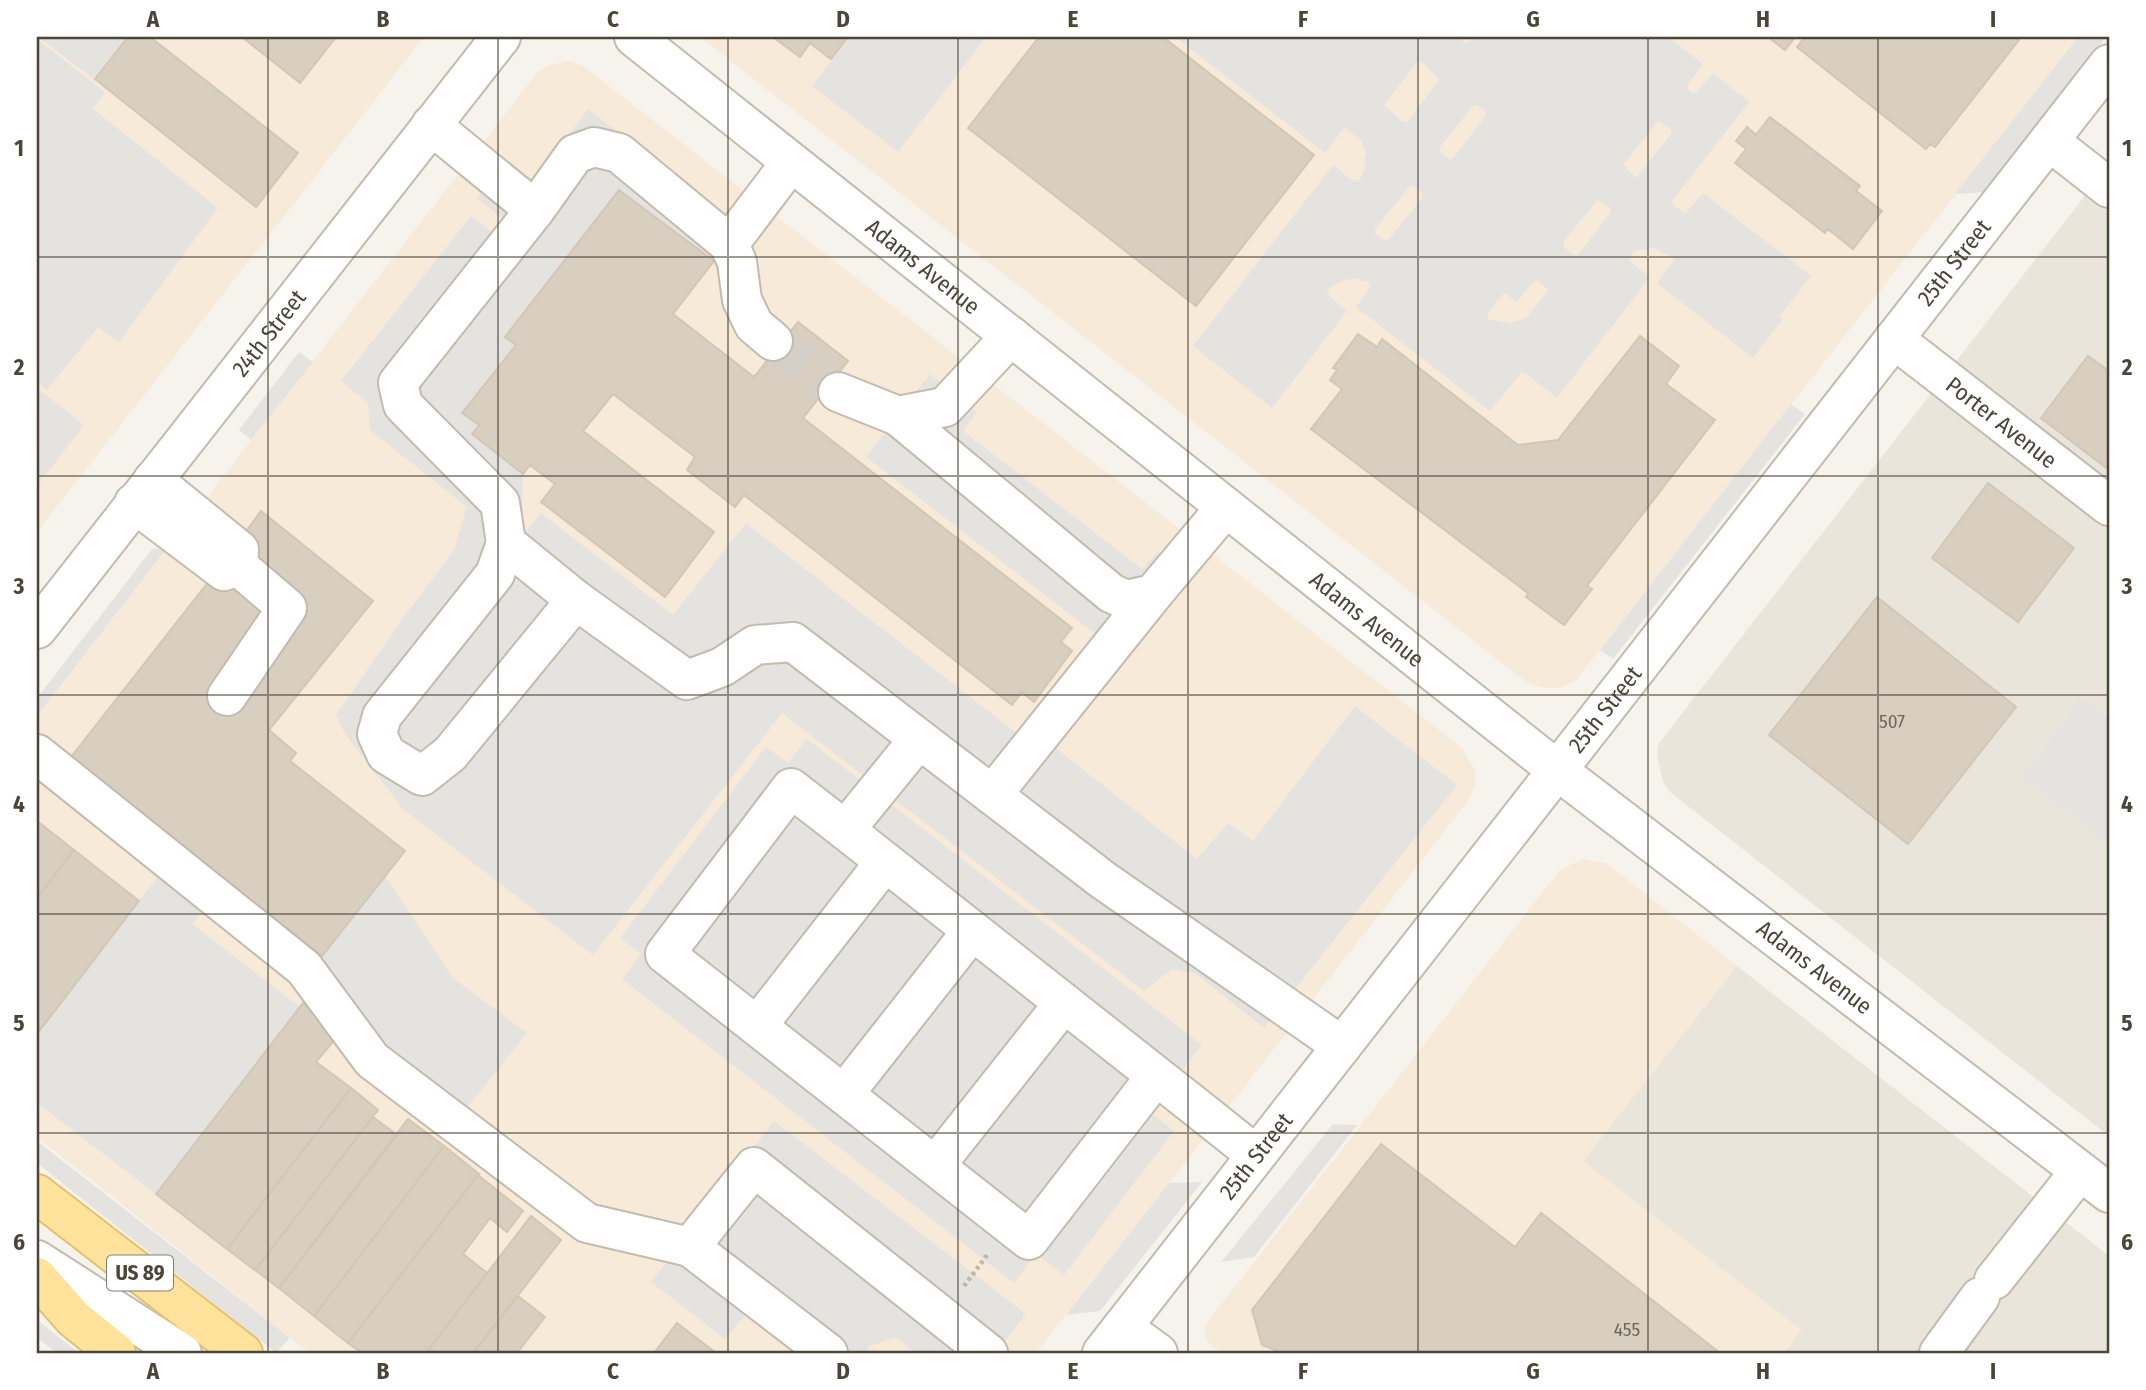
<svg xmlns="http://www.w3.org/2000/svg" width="2146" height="1390" font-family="'Fira Sans Condensed',sans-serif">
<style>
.residential{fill:#eae5da}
.commercial{fill:#f7ead8}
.parking{fill:#e5e3e0;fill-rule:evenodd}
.building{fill:#d8cfc1;stroke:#d3c7b4;stroke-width:2}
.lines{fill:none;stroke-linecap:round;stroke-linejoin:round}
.minor-tunnel{stroke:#d4d0c8;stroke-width:38;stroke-dasharray:38 19;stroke-linecap:butt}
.minor-casing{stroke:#c2bbae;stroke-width:42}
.major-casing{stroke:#e6c16a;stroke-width:42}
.path{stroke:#c4b79f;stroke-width:4.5;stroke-dasharray:3.5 3.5;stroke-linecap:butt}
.minor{stroke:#fff;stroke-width:38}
.major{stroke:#ffe39c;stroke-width:38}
.grid{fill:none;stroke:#4b4439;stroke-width:2;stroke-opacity:0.55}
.labels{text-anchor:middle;stroke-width:5;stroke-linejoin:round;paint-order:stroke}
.number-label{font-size:19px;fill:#6e675b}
.shield{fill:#fff;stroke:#817c74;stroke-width:2}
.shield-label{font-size:21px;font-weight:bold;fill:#4b4439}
.street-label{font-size:23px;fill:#4b4439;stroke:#fff}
.neatline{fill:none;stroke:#4b4439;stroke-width:2.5}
.grid-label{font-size:23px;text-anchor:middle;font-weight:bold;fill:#4b4439}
</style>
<rect width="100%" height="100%" fill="#f6f3ec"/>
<path class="residential" d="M2105,170L2109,173V1136L1670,792L1663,782L1657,755L1659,743Z
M1737,966L2109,1256V1353H1784L1801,1330L1582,1161Z"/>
<path class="commercial" d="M37,37H424L37,532Z
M700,37H2078L1577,679L1563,687L1545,688L1529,684Z
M570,61L583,66L1462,748L1476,772L1475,786L1468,801L1036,1353H309L37,1137V716L538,72L549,65Z
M1583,859L1606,863L1737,966L1583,1161L1801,1330L1784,1353H1225L1213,1348L1205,1338V1328L1209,1320L1560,870Z"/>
<path class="parking" d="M38,37H128L95,80Z
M850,37H986L898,152L812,86Z
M1175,37H1458L1466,43L1474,37H1668L1703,64L1687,85L1688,90L1692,93L1697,92L1713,73L1749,102L1672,201L1673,206L1686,213L1703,193L1811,276L1779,317L1782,320L1753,358L1657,283L1675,259L1654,248L1635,251L1631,254L1629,261L1650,277L1557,398L1525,373H1521L1490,411L1356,307L1370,287V282L1355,279L1345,280L1330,287L1327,294L1347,311L1272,408L1193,346L1333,165L1353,181H1359L1364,170L1366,153L1362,142L1345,127L1325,153ZM1418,61L1422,62L1440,79L1408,121L1403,122L1384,105ZM1477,105L1485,111L1486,116L1453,158L1449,159L1440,152V147L1473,106ZM1660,121L1671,130V134L1639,175L1635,177L1623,165L1657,122ZM1413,186L1422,192L1423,197L1389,239L1384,240L1375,233V229L1409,187ZM1597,200L1610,208V213L1578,255H1573L1564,247L1563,243ZM1534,281H1538L1549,290L1526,318L1510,323L1488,319L1487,315L1504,293L1517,302Z
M2078,37H2106L1986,192L1955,194Z
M37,39L105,92L93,109L218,208L119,342L98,327L47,390L37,382Z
M588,109L739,225L714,261L619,190L505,337L516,345L463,413L479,425L473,434L523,474L522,536L541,513L673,615L746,523L1019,735L1053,746L1197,859L1228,823L1253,841L1355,706L1457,785L1264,1028L1196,974L1172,969L1144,991L782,713L593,955L403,809L345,734L336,715L406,614L453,552L467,507L370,430L368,403L341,381L471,216L492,232L503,219L477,198L505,159L534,181Z
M299,352L313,362L251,440L239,430Z
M930,374L977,412L963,431L1142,569L1158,552L1191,575L1124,656L866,457Z
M37,388L84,425L37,486Z
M1791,404L1805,414L1613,659L1600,650Z
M168,547L37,716V698L152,549Z
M2081,698L2109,719V845L2022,777Z
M807,739L1202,1045L1150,1112L1174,1131L1064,1275L1036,1254L1014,1283L622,979L641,954L620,938L766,747L788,763Z
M160,874L203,909L192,924L300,1007L156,1194L37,1103V1034Z
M385,876L453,978L527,1033L463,1113L375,1047L314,965Z
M774,1121L1026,1314L996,1353H916L895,1337L870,1346L864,1353H795L745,1315L725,1339L651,1282Z
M1333,1124L1357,1125L1254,1257L1221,1262Z
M37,1141L290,1338L276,1353L37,1163Z
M1202,1182L1100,1311L1066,1315L1169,1183Z
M37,1320L79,1353H57L37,1338Z"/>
<path class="building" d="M128,37H150L298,153L256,207L95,79Z
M242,37H336L300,83Z
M773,37H848L831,59L810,43L800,57Z
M1039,37H1163L1314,155L1196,306L968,128Z
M1768,37H1795L1785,50Z
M1805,37H2015L2019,40L1935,147L1930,144L1926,149L1797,47Z
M1770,117L1860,186L1856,191L1882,211L1853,249L1828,229L1825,233L1735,163L1746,149L1736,141L1747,127L1756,135Z
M619,190L714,261L673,314L754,377L798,322L848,361L803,418L1072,628L1061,642L1072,651L1034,702L1022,692L1012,705L744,495L735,507L687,470L695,457L613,394L583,431L714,532L665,597L541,502L555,484L530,465L523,474L472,434L479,425L462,413L516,345L505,337Z
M1358,334L1377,347L1382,339L1518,445L1558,440L1640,336L1679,366L1666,384L1715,420L1587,586L1592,589L1564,625L1526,597L1528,593L1311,429L1342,389L1330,380L1337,370L1333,368Z
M2088,356L2109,371V470L2041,418Z
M1988,483L2074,548L2018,622L1932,558Z
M261,511L373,601L269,730L296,753L290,761L405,851L322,956L71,757L216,572Z
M1877,597L2016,707L1908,844L1769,735Z
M37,821L74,850L37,898Z
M74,850L139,901L37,1034V898Z
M303,1003L324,1020L337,1037L316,1062L351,1088L227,1249L156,1194Z
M351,1088L378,1110L255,1270L227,1249Z
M373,1117L397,1135L279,1288L255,1270Z
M408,1119L444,1146L314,1316L279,1288Z
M1381,1144L1515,1247L1541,1213L1720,1353H1283L1262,1345L1252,1310Z
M444,1146L479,1174L348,1343L314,1316Z
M478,1175L523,1211L507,1232L490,1218L463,1254L487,1273L426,1353H362L348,1343Z
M531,1216L561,1240L473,1353H426Z
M518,1296L545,1317L517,1353H473Z
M677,1323L716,1353H654Z"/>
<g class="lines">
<path class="minor-tunnel" d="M773,341L838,392"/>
<g class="minor-casing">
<g id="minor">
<path id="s1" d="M634,37L1557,770L2109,1193"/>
<path d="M431,125L535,210"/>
<path d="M2049,141L2109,188"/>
<path d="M729,244L791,162"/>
<path id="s2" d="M1894,339L2109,506"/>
<path d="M773,341L754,325L742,300L737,262L729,244L619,153L594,147L575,154L535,210L398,383L403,405L500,503L506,543L495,574L382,716L377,734L386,754L422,776L450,754L576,600L687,680L722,667L755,645L793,642L1103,880L1342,1046"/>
<path d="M838,392L898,416L945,407L1011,336"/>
<path d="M898,416L1111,593L1126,600L1153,594L1226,507"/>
<path d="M134,503L224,571L238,566L239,550L153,480"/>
<path d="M506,543L576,600"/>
<path id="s3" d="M37,629L501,37"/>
<path d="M227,696L287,608L238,566"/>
<path d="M37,754L304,968L372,1060L587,1223L690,1247"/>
<path d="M992,795L1153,594"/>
<path d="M845,830L919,739"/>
<path d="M757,1026L885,862"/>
<path d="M1156,1076L1029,1240L665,954L791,788L845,830L1206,1115L1256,1155"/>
<path d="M844,1094L972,931"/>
<path d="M935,1166L1064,1003"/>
<path d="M37,1260L182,1353"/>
<path d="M1994,1280L2080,1171"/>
<path d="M1122,1327L1158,1353"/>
<path d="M828,1353L690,1247L754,1167L988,1353"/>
<path id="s4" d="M1102,1353L2109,64"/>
<path d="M1939,1353L1980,1297"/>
</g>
</g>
<g class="major-casing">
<path id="major" d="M37,1194L243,1353
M37,1277L73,1318L116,1353"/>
</g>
<path class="path" d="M964,1286L988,1254"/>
<use href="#minor" class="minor"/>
<use href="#major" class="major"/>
</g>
<path class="grid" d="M268,37V1353M498,37V1353M728,37V1353M958,37V1353M1188,37V1353M1418,37V1353M1648,37V1353M1878,37V1353M37,257H2109M37,476H2109M37,695H2109M37,914H2109M37,1133H2109"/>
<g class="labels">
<g class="number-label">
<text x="1892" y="728">507</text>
<text x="1627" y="1336">455</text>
</g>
<rect class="shield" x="107" y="1255.5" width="66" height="35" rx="5"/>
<g class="shield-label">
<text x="140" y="1280">US 89</text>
</g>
<g class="street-label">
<text dy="8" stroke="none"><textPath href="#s4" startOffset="1384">25th Street</textPath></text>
<text dy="8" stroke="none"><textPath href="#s1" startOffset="369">Adams Avenue</textPath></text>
<text dy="8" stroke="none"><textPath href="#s3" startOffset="376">24th Street</textPath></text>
<text dy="8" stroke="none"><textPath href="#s2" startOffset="136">Porter Avenue</textPath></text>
<text dy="8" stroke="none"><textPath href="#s1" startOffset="936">Adams Avenue</textPath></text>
<text dy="8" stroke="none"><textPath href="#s4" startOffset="817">25th Street</textPath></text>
<text dy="8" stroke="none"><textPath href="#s1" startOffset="1503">Adams Avenue</textPath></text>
<text dy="8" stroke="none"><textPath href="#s4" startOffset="250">25th Street</textPath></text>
</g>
</g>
<rect width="2146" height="1390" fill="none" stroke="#ffffff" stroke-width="77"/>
<rect x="38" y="38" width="2070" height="1314" class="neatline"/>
<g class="grid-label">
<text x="153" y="27">A</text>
<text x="383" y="27">B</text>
<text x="613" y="27">C</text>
<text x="843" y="27">D</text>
<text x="1073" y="27">E</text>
<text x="1303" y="27">F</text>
<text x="1533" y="27">G</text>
<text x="1763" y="27">H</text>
<text x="1993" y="27">I</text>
<text x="19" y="156">1</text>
<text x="2127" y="156">1</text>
<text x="19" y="375">2</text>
<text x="2127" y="375">2</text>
<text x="19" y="594">3</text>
<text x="2127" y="594">3</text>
<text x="19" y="812">4</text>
<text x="2127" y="812">4</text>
<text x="19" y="1031">5</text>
<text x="2127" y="1031">5</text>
<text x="19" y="1250">6</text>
<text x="2127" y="1250">6</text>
<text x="153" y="1379">A</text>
<text x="383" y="1379">B</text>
<text x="613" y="1379">C</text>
<text x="843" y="1379">D</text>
<text x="1073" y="1379">E</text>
<text x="1303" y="1379">F</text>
<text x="1533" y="1379">G</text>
<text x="1763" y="1379">H</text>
<text x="1993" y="1379">I</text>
</g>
</svg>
